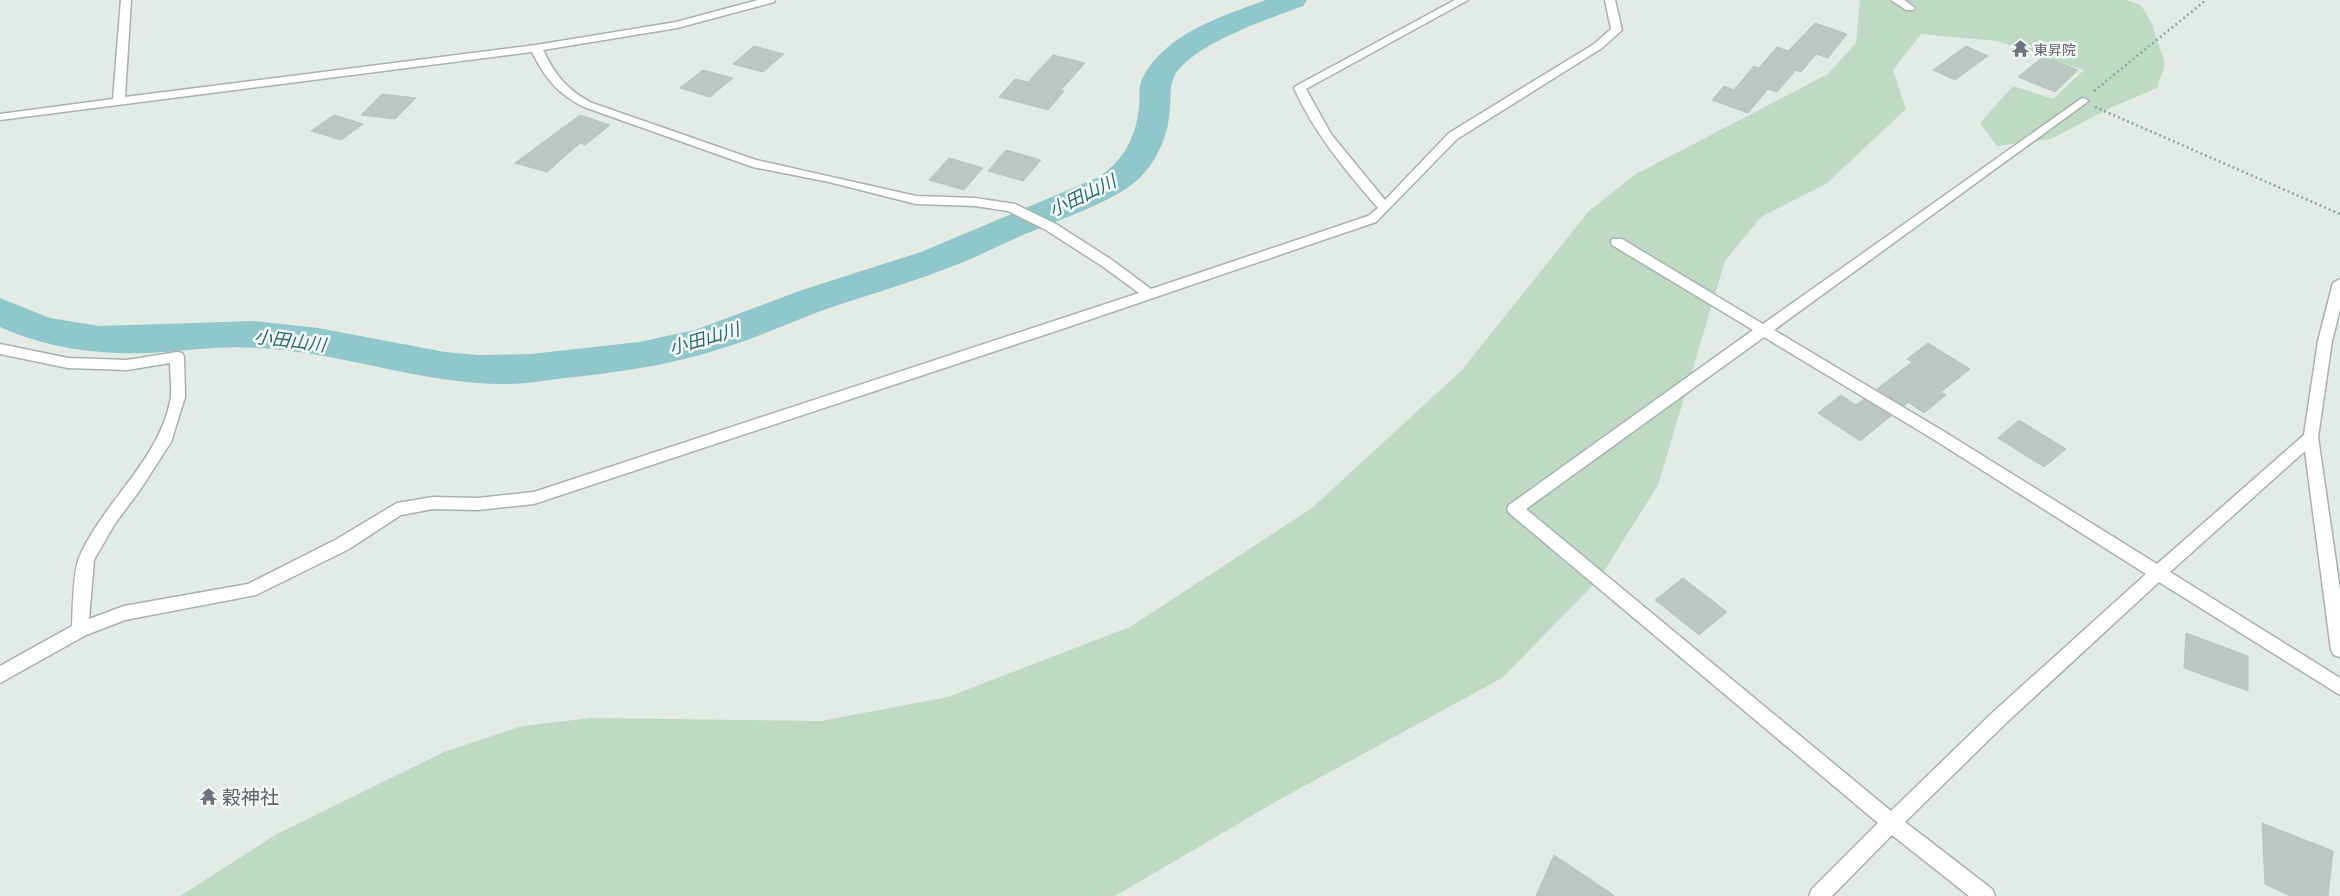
<svg xmlns="http://www.w3.org/2000/svg" width="2340" height="896" font-family="'Exo 2','Noto Sans JP',sans-serif">
<rect width="100%" height="100%" fill="#e3ebe6"/>
<path fill="#bedac3" d="M1860 0H2127L2141 5 2152 24 2165 64 2157 88 2110 108 2051 139 1997 146 1980 123 2013 86 2053 99 2084 70 1997 41 1921 34 1893 70 1906 109 1826 184 1761 217 1725 261 1658 485 1599 579 1502 678 1284 797 1115 896H180L277 834 444 752 522 726 591 718 821 721 948 697 1130 627 1312 508 1462 370 1589 211 1636 174 1828 74 1856 43Z"/>
<g fill="none" stroke-linecap="round" stroke-linejoin="round">
<path fill="#90c7ca" fill-rule="evenodd" d="M1266 0H1307L1303 6C1268 19 1198 42 1176 73 1169 84 1171 96 1170 108 1168 142 1151 175 1121 192 1092 209 1059 220 1028 233 1001 244 976 258 948 268 912 282 875 293 838 305 799 318 762 336 723 348 671 365 620 372 566 378 547 380 528 384 508 384 423 385 342 352 258 348 221 345 185 351 149 353 98 355 47 348 0 327V298L50 318 99 326 254 321 318 328 445 352 478 355 531 354 639 342 695 330 802 290 921 252 1099 177C1124 160 1136 137 1139 107 1140 97 1138 86 1143 77 1166 33 1223 16 1266 0Z"/>
</g>
<g fill="#bbc8c2" stroke="#b6c4bd">
<path d="M1815 23 1847 34 1828 58 1816 54 1801 72 1796 70 1777 92 1768 89 1748 113 1712 100 1724 86 1734 90 1754 66 1759 68 1777 47 1788 51Z"/>
<path d="M754 46 784 54 763 72 733 64Z"/>
<path d="M1966 46 1988 56 1955 80 1933 70Z"/>
<path d="M1053 55 1085 63 1061 90 1064 91 1048 110 999 97 1015 79 1028 82Z"/>
<path d="M2044 56 2078 70 2055 92 2018 77Z"/>
<path d="M703 70 733 78 710 97 680 88Z"/>
<path d="M382 94 416 98 395 119 361 115Z"/>
<path d="M334 115 363 124 341 140 311 131Z"/>
<path d="M580 115 610 125 585 145 580 143 547 172 515 163Z"/>
<path d="M1006 150 1041 160 1023 181 988 171Z"/>
<path d="M949 158 983 168 964 190 929 180Z"/>
<path d="M1928 343 1970 369 1941 392 1946 395 1924 413 1908 402 1904 406 1877 389 1912 362 1907 359Z"/>
<path d="M1841 395 1856 405 1864 399 1891 416 1860 441 1818 413Z"/>
<path d="M2019 420 2066 449 2044 467 1998 438Z"/>
<path d="M1683 578 1727 612 1699 635 1655 600Z"/>
<path d="M2186 633 2248 656V691L2184 668Z"/>
<path d="M2262 823 2333 851 2328 896H2290L2265 884Z"/>
<path d="M1554 855 1615 896H1536Z"/>
</g>
<g fill="none" stroke-linecap="round" stroke-linejoin="round">
<defs>
<g id="minor">
<path d="M121 0H131L125 97 536 45 676 22 758 0H775L774 2 677 28 543 50C555 75 567 90 592 103L756 160 916 196 975 198 1015 204 1056 224 1112 260 1151 289 1368 216 1378 208C1346 171 1314 133 1294 88L1296 86 1455 0H1468L1306 89 1331 134 1385 200 1449 133 1594 44 1611 29 1605 0H1615L1622 30 1602 48 1457 139 1376 222 1065 328 534 504 478 510 433 509 401 515 349 549 256 595 125 620 86 635 0 683V666L72 626C73 609 73 572 79 558 103 501 160 461 171 397 172 387 170 374 170 363L127 370 68 368 0 354V344L68 358 127 360 177 352 182 353 184 357 185 397 171 442 140 490 114 525 94 560 89 619 124 606 248 584 337 539 397 503 433 497 478 498 534 492 1139 293 1102 266 1046 230 1008 211 975 206 916 204 829 182 753 167 584 107C558 94 545 78 532 52L0 120V114L113 99Z"/>
<path d="M1891 0H1904L1915 8 1914 10H1906Z"/>
<path d="M2082 98 2086 99 2088 101 2086 103 1774 330 1943 431 2157 564 2304 435 2318 341 2333 283 2340 279V309L2332 341 2318 437 2340 590V657L2334 655 2331 650 2305 451 2170 572 2340 678V695L2159 582 2005 724 1905 822 1992 889 1995 896H1969L1892 835 1832 896H1809L1812 889 1878 823 1509 513 1507 509 1509 505 1753 330 1612 245 1611 242 1612 239H1622L1763 324ZM1764 337 1933 439 2146 574 1992 713 1891 811 1526 509Z"/>
</g>
</defs>
<use href="#minor" stroke="#a6b2ac" stroke-width="3"/>
<g stroke="#86ab9c" stroke-width="2.5" stroke-dasharray="2 3" stroke-linecap="butt">
<path d="M2094 91 2206 0"/>
<path d="M2095 107 2340 214"/>
</g>
<use href="#minor" fill="#fff" fill-rule="evenodd"/>
</g>
<defs>
<symbol id="temple-bare" viewBox="-9 -9 18 18"><path d="M0-6L5-2H3V0L6.5 2.5H4V6H1.5V3h-3V6H-4V2.5H-6.5L-3 0V-2H-5Z" fill="#6b7280" stroke="#f3f8f5" stroke-width="2.5" paint-order="stroke"/></symbol>
</defs>
<g fill-rule="evenodd">
<use href="#temple-bare" x="2008" y="36" width="25" height="25"/>
<use href="#temple-bare" x="196" y="784" width="25" height="25"/>
</g>
<g text-anchor="middle" dominant-baseline="central" stroke-width="5" stroke-linejoin="round" paint-order="stroke">
<g font-size="14" fill="#5b616d" stroke="#f3f8f5" text-anchor="start">
<text x="2034" y="49">東昇院</text>
</g>
<g font-size="18" font-style="italic" fill="#256b70" stroke="#f3f8f5">
<text transform="translate(1082 195) rotate(-26)">小田山川</text>
<text transform="translate(704 338) rotate(-16)">小田山川</text>
<text transform="translate(290 340) rotate(7)">小田山川</text>
</g>
<g font-size="19" fill="#5b616d" stroke="#f3f8f5" text-anchor="start">
<text x="222" y="796">穀神社</text>
</g>
</g>
</svg>
